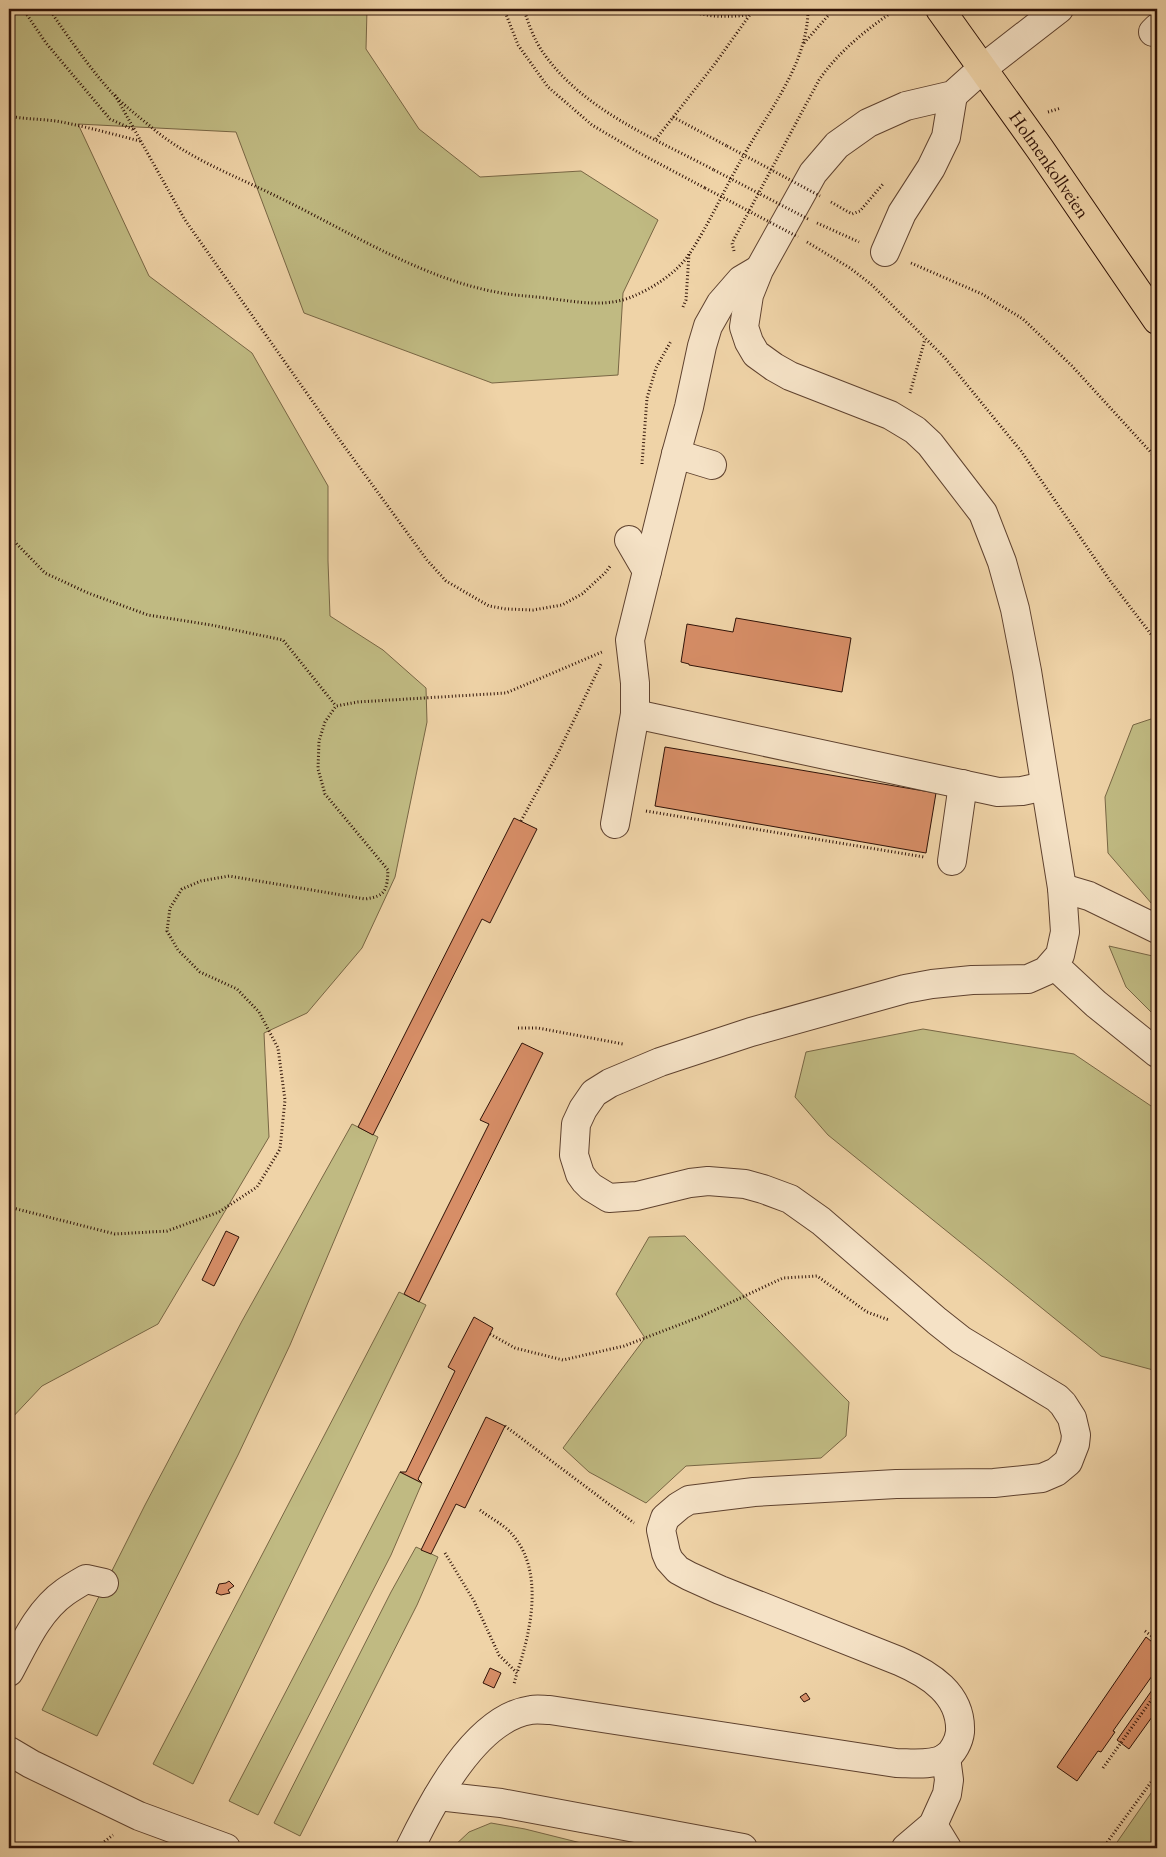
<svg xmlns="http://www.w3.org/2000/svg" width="1166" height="1857" font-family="'EB Garamond',serif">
<rect width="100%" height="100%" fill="#efd3a7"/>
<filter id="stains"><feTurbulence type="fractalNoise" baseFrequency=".004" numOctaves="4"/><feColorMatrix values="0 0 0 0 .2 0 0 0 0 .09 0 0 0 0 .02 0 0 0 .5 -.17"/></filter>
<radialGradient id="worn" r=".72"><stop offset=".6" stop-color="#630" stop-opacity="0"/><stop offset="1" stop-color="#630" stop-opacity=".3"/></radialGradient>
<g fill="#c0ba82" stroke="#786644">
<path d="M9 9H367L366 49 419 129 480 177 581 171 658 220 623 293 618 375 492 383 304 313 236 132 78 124 149 276 252 353 328 486V561L330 616 383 650 426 688 427 722 395 877 362 948 307 1013 264 1033 269 1137 158 1324 42 1386 9 1421Z"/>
<path d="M1157 717V907L1152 904 1108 853 1105 797 1133 725Z"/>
<path d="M1109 946 1157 957V1018L1126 987Z"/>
<path d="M923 1029 1074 1054 1157 1110V1371L1101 1356 828 1135 795 1097 806 1052Z"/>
<path d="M352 1124 378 1137 290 1345 238 1455 97 1736 42 1710 145 1505 242 1321Z"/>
<path d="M685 1236 849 1402 846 1436 821 1458 686 1466 646 1503 589 1472 563 1448 645 1338 616 1294 649 1237Z"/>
<path d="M399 1292 426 1305 193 1784 153 1764Z"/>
<path d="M400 1472 422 1483 391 1555 258 1815 229 1801Z"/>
<path d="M416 1547 438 1557 417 1605 300 1836 274 1823 391 1592Z"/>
<path d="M1157 1784V1848H1113L1156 1786Z"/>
<path d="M491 1823 525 1829 601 1848H452L469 1832Z"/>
</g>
<g fill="#d78e67" stroke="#2f1207">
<path d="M736 618 851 638 842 692 689 665V664L681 662 687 624 733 632Z"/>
<path d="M665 747 936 793 926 853 655 806Z"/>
<path d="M514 818 537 829 490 923 482 919 373 1135 358 1127Z"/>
<path d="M522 1043 543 1053 419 1302 404 1294 489 1124 480 1120Z"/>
<path d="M226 1231 239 1237 214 1286 202 1280Z"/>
<path d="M474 1317 493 1328 418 1479 422 1483 400 1472H406L455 1371 448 1367Z"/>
<path d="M486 1417 505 1426 465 1508 456 1504 431 1554 421 1550Z"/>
<path d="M229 1581 234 1586 228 1590 230 1593 221 1595 216 1593 219 1584 226 1583Z"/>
<path d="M1146 1637 1157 1646V1669L1113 1731 1115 1732 1101 1752 1098 1751 1077 1781 1057 1767Z"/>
<path d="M490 1668 501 1673 494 1688 483 1683Z"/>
<path d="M1157 1683V1710L1129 1749 1117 1740Z"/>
<path d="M806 1693 810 1699 804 1702 800 1697Z"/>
</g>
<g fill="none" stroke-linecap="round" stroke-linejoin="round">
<defs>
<g id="minor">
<path d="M1153 32 1157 28"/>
<path d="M885 252 902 213 931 168 946 137 953 95"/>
<path d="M676 454 712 465"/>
<path d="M629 540 647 571"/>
<path d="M635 714 998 792 1022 791 1045 786"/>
<path d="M615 824 635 714V683L630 640 676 454 689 407 702 346 708 326 721 303 741 280 758 270"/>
<path d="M952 861 963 784"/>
<path d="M1062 888 1089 896 1157 929"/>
<path d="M1053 964 1096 1004 1157 1053"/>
<path d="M9 1672C24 1644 38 1611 65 1592 72 1587 79 1583 86 1579L104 1583"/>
<path d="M9 1751 31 1764 139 1816 226 1848"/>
<path d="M438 1796 501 1803 743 1848"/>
<path d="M933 1825 947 1848"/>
<path d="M410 1848C432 1803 475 1718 531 1710 537 1709 544 1710 550 1710L896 1763C911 1763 932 1766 945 1758 953 1753 959 1741 960 1732 962 1694 929 1674 899 1661L720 1590 689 1576 678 1570 669 1560 666 1553 661 1530 665 1518 679 1506 689 1500 754 1492 896 1484 994 1483 1042 1478 1056 1472 1068 1462 1075 1444 1076 1435 1072 1418 1063 1404 1057 1398 961 1340 937 1321 821 1221 790 1199 763 1189 745 1184 708 1181 690 1183 637 1196 609 1198 591 1187 585 1181 580 1174 574 1155 576 1124 583 1109 594 1093 610 1083 660 1062 751 1032 905 989 932 984 972 980 1028 979 1046 971 1060 955 1065 932 1062 888 1027 671 1015 609 1002 562 983 513 930 444 915 430 890 415 790 376 774 367 756 354 749 342 744 327 749 295 759 270 813 173 837 145 868 123 906 106 953 95 983 68 1059 9"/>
<path d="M906 1848 933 1825 947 1794 949 1780 946 1757"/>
</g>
<g id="major">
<path id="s1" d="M940 9 1040 149 1157 320"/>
</g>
</defs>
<use href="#minor" stroke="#5f422f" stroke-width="30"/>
<use href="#major" stroke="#2f1207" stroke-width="30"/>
<g stroke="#2f1207" stroke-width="3" stroke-dasharray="1 2.5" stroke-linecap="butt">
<path d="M23 9 46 43 110 119 134 130"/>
<path d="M49 9C69 38 90 69 114 95 127 108 143 120 157 132 194 161 238 177 280 198 348 231 421 278 496 292 515 296 534 296 553 299 579 302 603 307 629 298 652 289 677 273 690 253 709 224 723 192 740 162 766 114 808 65 808 9"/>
<path d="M504 9 518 45 548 87 592 125 641 154 705 188"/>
<path d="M524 9C528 23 534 39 542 51 582 110 654 138 714 170"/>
<path d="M687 9C705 18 729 17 749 15"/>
<path d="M804 43 834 9"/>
<path d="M115 95 185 220 339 439 427 560 446 581 489 606 506 609 533 610 562 605 582 594 605 573 611 565"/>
<path d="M1048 112 1061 108"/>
<path d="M9 116C24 119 40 119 56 121 84 126 112 134 140 141"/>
<path d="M673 117 727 146"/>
<path d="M656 139 714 65 754 9"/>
<path d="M831 202 852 214 860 211 883 184"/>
<path d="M817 223 859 242"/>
<path d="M807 242 850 268 872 285 945 358 1021 451 1111 582 1157 642"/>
<path d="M734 251 732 243 819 80C838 52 869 27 897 9"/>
<path d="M911 263 982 294 1023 319 1072 366 1157 459"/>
<path d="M683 307 686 300 689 254"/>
<path d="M910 393 925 339"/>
<path d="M642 464 647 398 656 368 671 341"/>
<path d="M9 536 45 573 88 593 148 615 211 625 283 640 336 706"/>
<path d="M646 811 924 857"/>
<path d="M521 821 558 753 602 662"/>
<path d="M518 1028H538L623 1044"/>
<path d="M9 1207 115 1234 167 1231 219 1212 257 1187 280 1149 285 1100 278 1048 259 1012 237 989 200 972 178 950 167 931 170 908 182 889 201 881 229 876 365 899C386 896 387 890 388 870L325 794 318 769 319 741 325 722 336 706 358 702 506 693 602 652"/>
<path d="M490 1334 515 1348 563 1360 624 1346 702 1316 783 1278 817 1276 867 1312 889 1320"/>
<path d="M505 1426 634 1523"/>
<path d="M480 1510C490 1518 503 1524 511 1533 545 1570 531 1631 517 1673"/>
<path d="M445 1553 474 1601 499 1655 517 1673 514 1684"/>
<path d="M1145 1631 1157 1640"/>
<path d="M1103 1768 1157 1692"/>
<path d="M96 1848 113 1835"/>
<path d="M1103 1848 1157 1774"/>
</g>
<use href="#minor" stroke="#f5e2c6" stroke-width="28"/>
<use href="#major" stroke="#efd3a7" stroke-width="28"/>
<g stroke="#2f1207" stroke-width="3" stroke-dasharray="1 2.5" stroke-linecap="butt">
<path d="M727 146 820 196"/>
<path d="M714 170 808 219"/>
<path d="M705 188 798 237"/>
</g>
</g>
<g text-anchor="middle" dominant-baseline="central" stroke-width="4" stroke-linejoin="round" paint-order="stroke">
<g font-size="19" fill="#2f1207" stroke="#f5e2c6">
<text stroke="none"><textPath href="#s1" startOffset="190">Holmenkollveien</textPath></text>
</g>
</g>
<rect width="1166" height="1857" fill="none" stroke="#efd3a7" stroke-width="30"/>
<rect x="10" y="10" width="1146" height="1837" fill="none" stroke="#2f1207" stroke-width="2.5"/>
<rect x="15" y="15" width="1136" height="1827" fill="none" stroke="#2f1207"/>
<rect width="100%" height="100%" filter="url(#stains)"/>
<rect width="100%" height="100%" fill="url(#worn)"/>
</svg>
